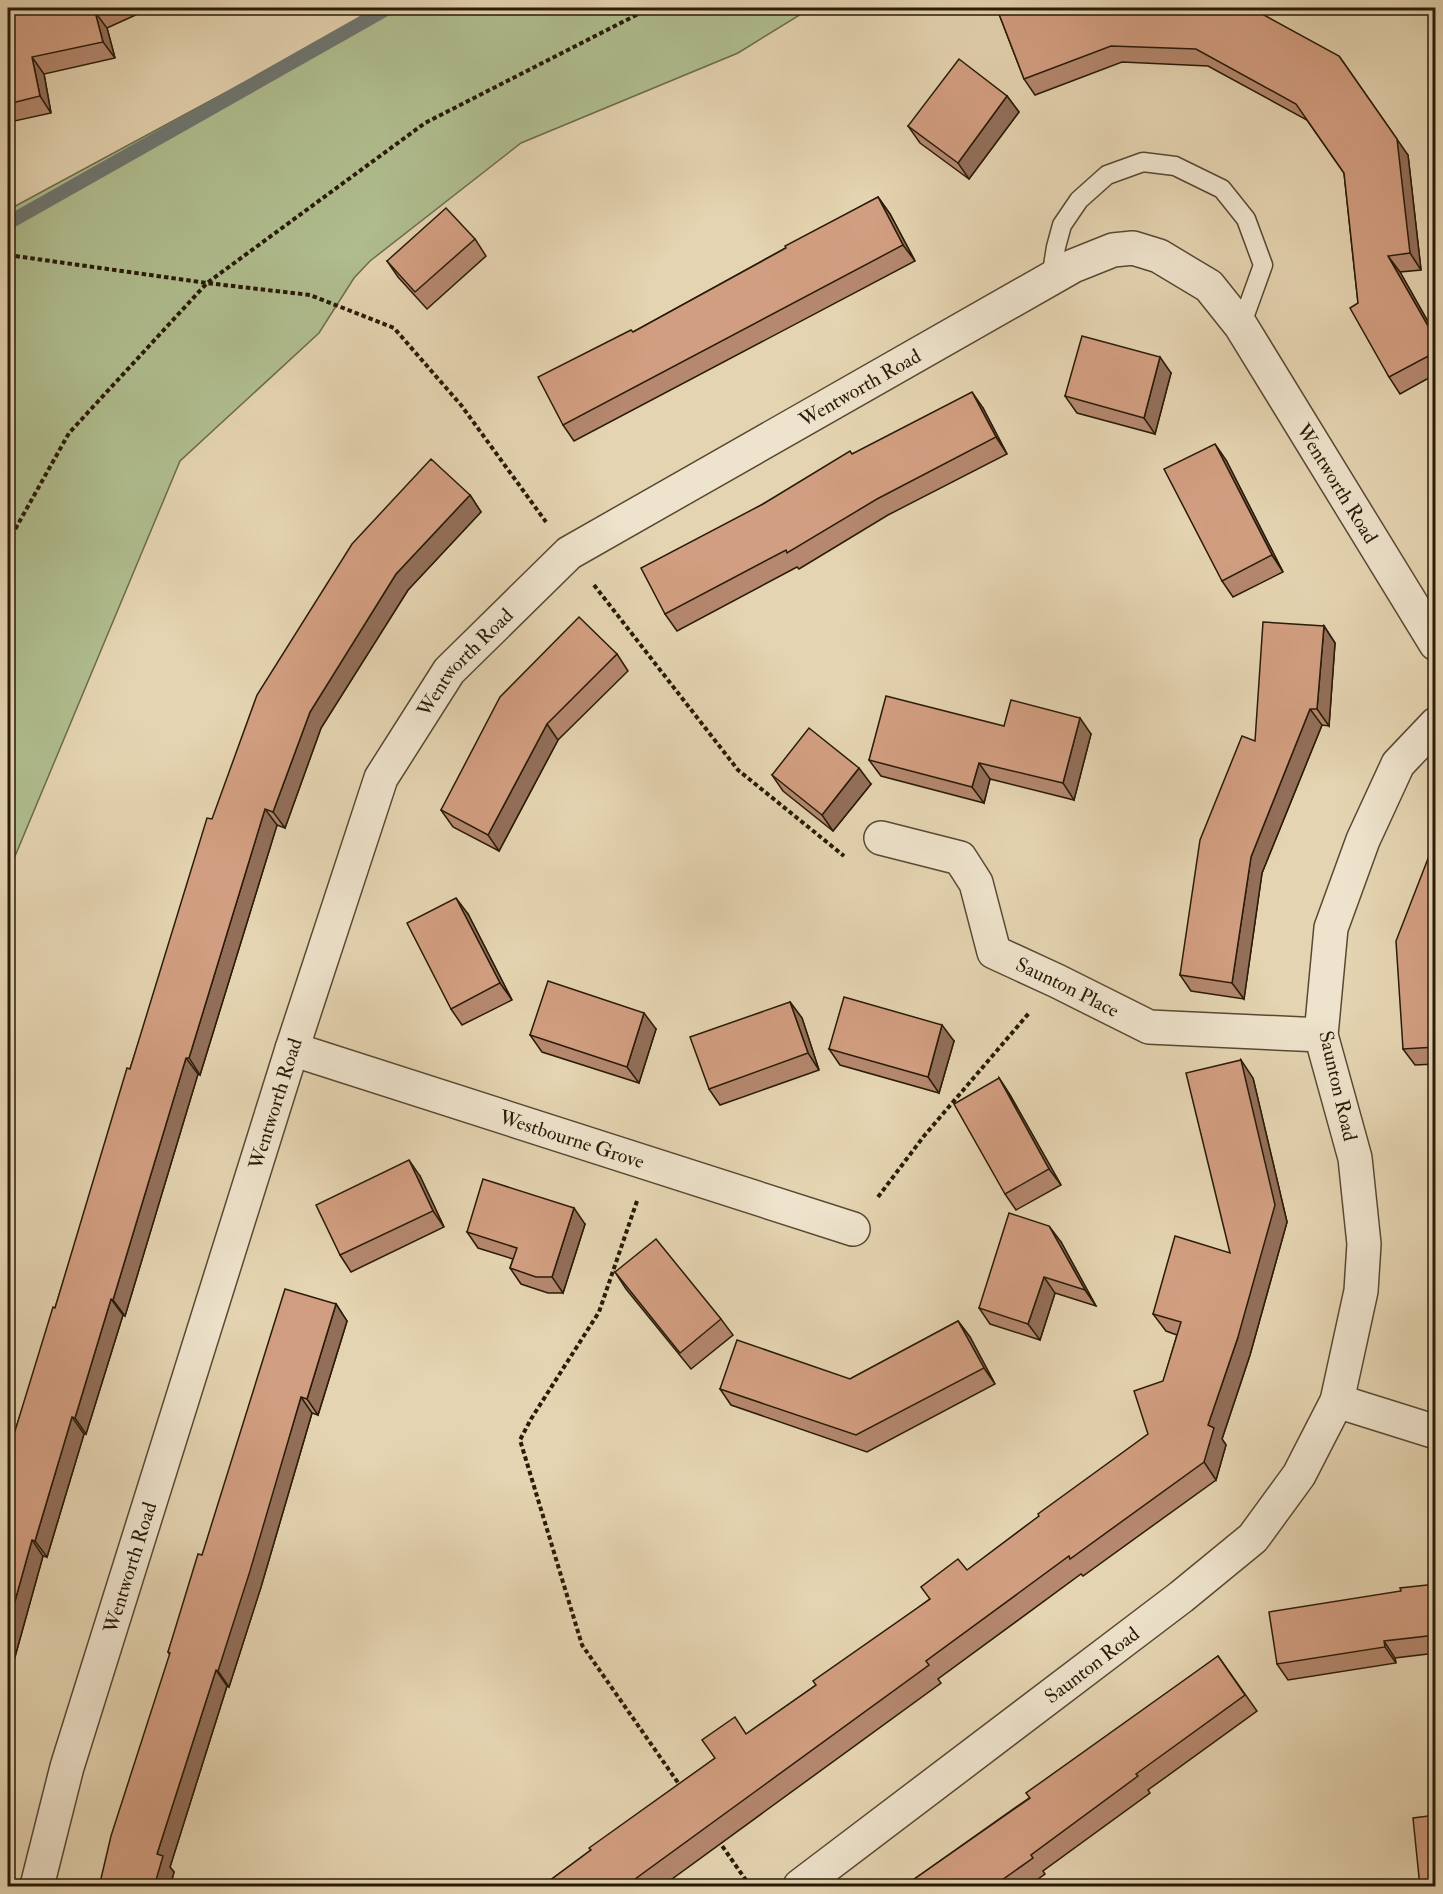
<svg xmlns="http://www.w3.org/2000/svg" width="1443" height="1894" font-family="'IM FELL Double Pica',serif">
<rect width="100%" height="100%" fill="#e5d4b1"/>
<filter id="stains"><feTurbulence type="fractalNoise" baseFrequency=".00333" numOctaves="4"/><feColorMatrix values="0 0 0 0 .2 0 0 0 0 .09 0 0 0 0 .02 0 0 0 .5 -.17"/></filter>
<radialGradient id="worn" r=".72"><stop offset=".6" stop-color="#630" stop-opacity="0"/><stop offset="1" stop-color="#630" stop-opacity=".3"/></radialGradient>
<path fill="#b0be8f" stroke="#6c6c4c" stroke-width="1.5" d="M382 8H811L738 53 521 143 370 261 354 278 319 333 180 461 8 873V210Z"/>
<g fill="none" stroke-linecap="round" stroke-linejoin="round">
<path stroke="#6e7772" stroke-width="14" d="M8 223 388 8"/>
<defs>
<path id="lane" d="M1051 278 1056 247 1062 225 1079 200 1107 175 1143 162 1175 166 1222 189 1246 219 1263 265 1241 326"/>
<g id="street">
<path id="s1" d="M881 838 960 858 976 883 994 952 1057 981 1149 1027 1321 1035"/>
<path id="s2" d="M292 1049 853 1229"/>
<path d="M1337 1401 1436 1432"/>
<path id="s3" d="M37 1886 67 1767 292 1049 381 778 449 671 569 553 1073 266 1113 250 1133 248 1159 256 1209 286 1241 326 1436 644"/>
<path id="s4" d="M800 1886 1181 1597 1253 1538 1299 1475 1337 1401 1361 1291 1364 1244 1355 1158 1321 1035 1331 928 1363 840 1398 764 1436 724"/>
</g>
</defs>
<use href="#lane" stroke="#584932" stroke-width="21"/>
<use href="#street" stroke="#584932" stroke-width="36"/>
<g stroke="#291b08" stroke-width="4" stroke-dasharray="4.5 3" stroke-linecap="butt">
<path d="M8 255 207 283 310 295 394 328 461 405 546 522"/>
<path d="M8 542 69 433 207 283 425 123 650 8"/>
<path d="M594 585 738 770 844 856"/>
<path d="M878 1197 924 1136 1029 1013"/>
<path d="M637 1201 599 1312 531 1419 520 1440 582 1645 681 1787"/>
<path d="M718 1840 750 1886"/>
</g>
<use href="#lane" stroke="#eee3cc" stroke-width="18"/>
<use href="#street" stroke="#eee3cc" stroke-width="33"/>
</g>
<g fill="#b5886f" stroke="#291b08" stroke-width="1.5">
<path d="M8 8H151L107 28 115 58 44 74 51 113 10 122 8 119Z"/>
<path d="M1251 8 1408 155 1421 270 1400 272 1436 336V374L1400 394 1389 377 1358 303 1344 173 1307 120 1208 66 1122 62 1035 95 1024 79 999 14Z"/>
<path d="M1007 96 1019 112 969 179 920 143 908 126Z"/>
<path d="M878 197 890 214 915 261 574 441 563 425 633 332Z"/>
<path d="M475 239 486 256 427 309 398 277 387 261Z"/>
<path d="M1171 373 1155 434 1077 413 1065 396Z"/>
<path d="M983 408 1007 454 888 515 799 569 797 567 677 631 665 614 763 504 852 454Z"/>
<path d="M1226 460 1283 572 1233 597 1222 581Z"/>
<path d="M470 495 481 512 408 590 321 728 285 828 277 825 200 1075 198 1074 125 1316 123 1315 86 1434H84L47 1557 43 1556 8 1682V1449L15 1431 55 1308 130 1069 212 819Z"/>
<path d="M1324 626 1335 643 1329 726 1322 725 1262 873 1244 999 1191 991 1180 975 1255 741Z"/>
<path d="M617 654 628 671 558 740 499 851 453 827 441 810Z"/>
<path d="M1004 726 1091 734 1074 800 990 779 984 803 881 776 869 760Z"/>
<path d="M772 775 871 784 833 831 783 791Z"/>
<path d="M1436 838V1064L1415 1065 1403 1049Z"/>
<path d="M468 914 512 1000 462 1025 451 1009Z"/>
<path d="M790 1002 802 1018 819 1070 720 1105 709 1089Z"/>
<path d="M656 1029 639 1083 542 1052 530 1035Z"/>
<path d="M954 1041 939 1093 840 1065 829 1049Z"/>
<path d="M999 1078 1010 1095 1061 1185 1016 1210 1005 1194Z"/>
<path d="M1253 1078 1287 1222 1250 1355 1222 1439 1226 1445 1216 1480 1083 1576 1081 1574 938 1679 941 1683 661 1887H541L715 1758 746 1734 816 1685 1148 1434 1177 1335 1166 1331 1153 1314 1230 1253Z"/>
<path d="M420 1176 444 1227 351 1272 340 1255Z"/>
<path d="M585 1224 563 1293H548L521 1284 510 1268 513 1259 478 1248 467 1232Z"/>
<path d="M1061 1242 1096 1306 1055 1293 1040 1340 990 1324 979 1308Z"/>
<path d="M615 1272 721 1319 733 1335 691 1369 626 1289Z"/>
<path d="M336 1304 347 1321 318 1415 312 1413 261 1587 229 1687 227 1686 170 1867 174 1872 170 1887H99L170 1655 168 1652 202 1555Z"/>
<path d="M958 1321 970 1337 995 1384 867 1452 731 1405 720 1389 850 1379Z"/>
<path d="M1436 1584V1653L1395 1658 1396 1663 1288 1680 1277 1664 1401 1591Z"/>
<path d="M1218 1656 1257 1711 1148 1790 1150 1793 1043 1871 1045 1874 1027 1887H903L1029 1798Z"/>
</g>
<g fill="#936f5a" stroke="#291b08" stroke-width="1.5">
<path d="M95 12 107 28 115 58 103 42Z"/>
<path d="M1339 56 1408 155 1421 270 1410 253Z"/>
<path d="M32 57 44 74 51 113 40 96Z"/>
<path d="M1007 96 1019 112 969 179 958 163Z"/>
<path d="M878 197 890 214 915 261 903 245Z"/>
<path d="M1388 256 1400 272 1436 336V340Z"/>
<path d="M1160 357 1171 373 1155 434 1144 418Z"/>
<path d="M972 392 983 408 1007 454 996 437Z"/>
<path d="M1215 444 1226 460 1283 572 1272 555Z"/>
<path d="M470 495 481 512 408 590 321 728 285 828 273 812 310 712 396 574Z"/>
<path d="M1324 626 1335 643 1329 726 1317 709Z"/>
<path d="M1310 709 1322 725 1262 873 1244 999 1232 983 1251 857Z"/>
<path d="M1080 718 1091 734 1074 800 1063 783Z"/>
<path d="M547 724 558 740 499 851 488 835Z"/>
<path d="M979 763 990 779 984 803 972 787Z"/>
<path d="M859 768 871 784 833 831 822 815Z"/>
<path d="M265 809 277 825 200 1075 189 1058Z"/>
<path d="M456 898 468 914 512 1000 500 983Z"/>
<path d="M790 1002 802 1018 819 1070 808 1053Z"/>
<path d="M644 1013 656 1029 639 1083 627 1067Z"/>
<path d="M942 1025 954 1041 939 1093 928 1077Z"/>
<path d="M186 1058 198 1074 125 1316 113 1300Z"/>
<path d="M1241 1060 1253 1078 1287 1222 1250 1355 1222 1439 1226 1445 1216 1480 1204 1462 1208 1425 1238 1337Z"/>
<path d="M999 1078 1010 1095 1061 1185 1049 1169Z"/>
<path d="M409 1160 420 1176 444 1227 433 1211Z"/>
<path d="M574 1208 585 1224 563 1293 552 1277Z"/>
<path d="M1049 1226 1061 1242 1096 1306 1085 1290Z"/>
<path d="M1044 1277 1055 1293 1040 1340 1028 1324Z"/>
<path d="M111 1299 123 1315 86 1434 75 1418Z"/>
<path d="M336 1304 347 1321 318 1415 307 1399Z"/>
<path d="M958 1321 970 1337 995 1384 984 1368Z"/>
<path d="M301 1397 312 1413 261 1587 229 1687 218 1671Z"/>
<path d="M72 1417 84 1434 47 1557 35 1541Z"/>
<path d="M32 1540 43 1556 8 1682V1626Z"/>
<path d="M1384 1641 1395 1658 1396 1663 1385 1647Z"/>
<path d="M216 1670 227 1686 170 1867 174 1872 170 1887H154L157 1854Z"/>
</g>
<g fill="#d29e81" stroke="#291b08" stroke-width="1.5">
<path d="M8 8H104L95 12 103 42 32 57 40 96 8 104Z"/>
<path d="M1016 8H1251L1339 56 1397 139 1410 253 1388 256 1436 340V352L1389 377 1350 308 1358 303 1344 173 1296 104 1196 49 1111 46 1024 79 999 14Z"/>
<path d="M959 59 1007 96 958 163 908 126Z"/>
<path d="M878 197 903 245 563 425 538 377 631 330 633 332 786 248 785 246Z"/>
<path d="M446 208 475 239 415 292 387 261Z"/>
<path d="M1082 336 1160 357 1144 418 1065 396Z"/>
<path d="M972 392 996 437 877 499 787 553 786 550 665 614 641 568 763 504 850 451 852 454Z"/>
<path d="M1215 444 1272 555 1222 581 1164 469Z"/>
<path d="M431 459 470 495 396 574 310 712 273 812 265 809 189 1058H186L113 1300 111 1299 75 1418 72 1417 35 1541 32 1540 8 1626V1449L13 1430 15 1431 53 1307 55 1308 127 1068 130 1069 207 818 212 819 257 695 352 544Z"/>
<path d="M579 617 617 654 547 724 488 835 441 810 500 697Z"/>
<path d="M1263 622 1324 626 1317 709H1310L1251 857 1232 983 1180 975 1200 840 1242 736 1255 741Z"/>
<path d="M886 696 1004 726 1011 700 1080 718 1063 783 979 763 972 787 869 760Z"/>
<path d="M809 728 859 768 822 815 772 775Z"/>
<path d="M1436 838V1047L1403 1049 1396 941Z"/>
<path d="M456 898 500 983 451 1009 407 923Z"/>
<path d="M548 981 644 1013 627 1067 530 1035Z"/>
<path d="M844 997 942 1025 928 1077 829 1049Z"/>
<path d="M790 1002 808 1053 709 1089 690 1037Z"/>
<path d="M1241 1060 1275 1205 1238 1337 1208 1425 1214 1428 1204 1462 1070 1559 1069 1556 926 1661 929 1665 624 1887H541L591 1850 589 1848 715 1758 702 1740 735 1717 746 1734 816 1685 813 1681 930 1599 921 1587 958 1559 967 1570 1039 1516 1038 1514 1148 1434 1134 1391 1163 1381 1181 1322 1153 1314 1175 1236 1230 1253 1186 1073Z"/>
<path d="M999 1078 1049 1169 1005 1194 954 1104Z"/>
<path d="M409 1160 433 1211 340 1255 316 1205Z"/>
<path d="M483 1179 574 1208 552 1277H536L510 1268 517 1248 467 1232Z"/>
<path d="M1009 1213 1049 1226 1085 1290 1044 1277 1028 1324 979 1308Z"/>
<path d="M656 1239 721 1319 680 1353 615 1272Z"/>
<path d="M285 1289 336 1304 307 1399 301 1397 250 1571 218 1671 216 1670 157 1854 163 1856 154 1887H99L111 1836 170 1653 168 1652 198 1554 202 1555Z"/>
<path d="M958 1321 984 1368 856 1435 720 1389 737 1340 850 1379Z"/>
<path d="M1436 1584V1635L1384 1641 1385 1647 1277 1664 1269 1612 1401 1591 1400 1588Z"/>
<path d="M1218 1656 1245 1695 1136 1774 1138 1776 1031 1855 1033 1858 992 1887H903L1030 1798 1026 1793Z"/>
<path d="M1436 1815V1887H1420L1413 1818Z"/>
</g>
<g text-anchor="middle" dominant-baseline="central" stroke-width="4.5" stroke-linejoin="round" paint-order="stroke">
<g font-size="20" fill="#291b08" stroke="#eee3cc">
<text stroke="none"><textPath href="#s3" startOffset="1790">Wentworth Road</textPath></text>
<text stroke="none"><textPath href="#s3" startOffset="2420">Wentworth Road</textPath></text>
<text stroke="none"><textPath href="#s3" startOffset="1304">Wentworth Road</textPath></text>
<text stroke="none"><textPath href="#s1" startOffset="264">Saunton Place</textPath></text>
<text transform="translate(1338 1086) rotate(77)">Saunton Road</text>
<text stroke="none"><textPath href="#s3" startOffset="818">Wentworth Road</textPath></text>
<text stroke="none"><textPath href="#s2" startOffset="294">Westbourne Grove</textPath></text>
<text stroke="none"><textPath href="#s3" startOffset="332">Wentworth Road</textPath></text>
<text stroke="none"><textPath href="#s4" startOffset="366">Saunton Road</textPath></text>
</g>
</g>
<rect width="1443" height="1894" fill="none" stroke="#e5d4b1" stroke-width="30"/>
<rect x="9" y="9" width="1425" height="1876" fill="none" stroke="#291b08" stroke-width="3"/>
<rect x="15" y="15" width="1413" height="1864" fill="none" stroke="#291b08" stroke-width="1.5"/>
<rect width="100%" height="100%" filter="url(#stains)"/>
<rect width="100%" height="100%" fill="url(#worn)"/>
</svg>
